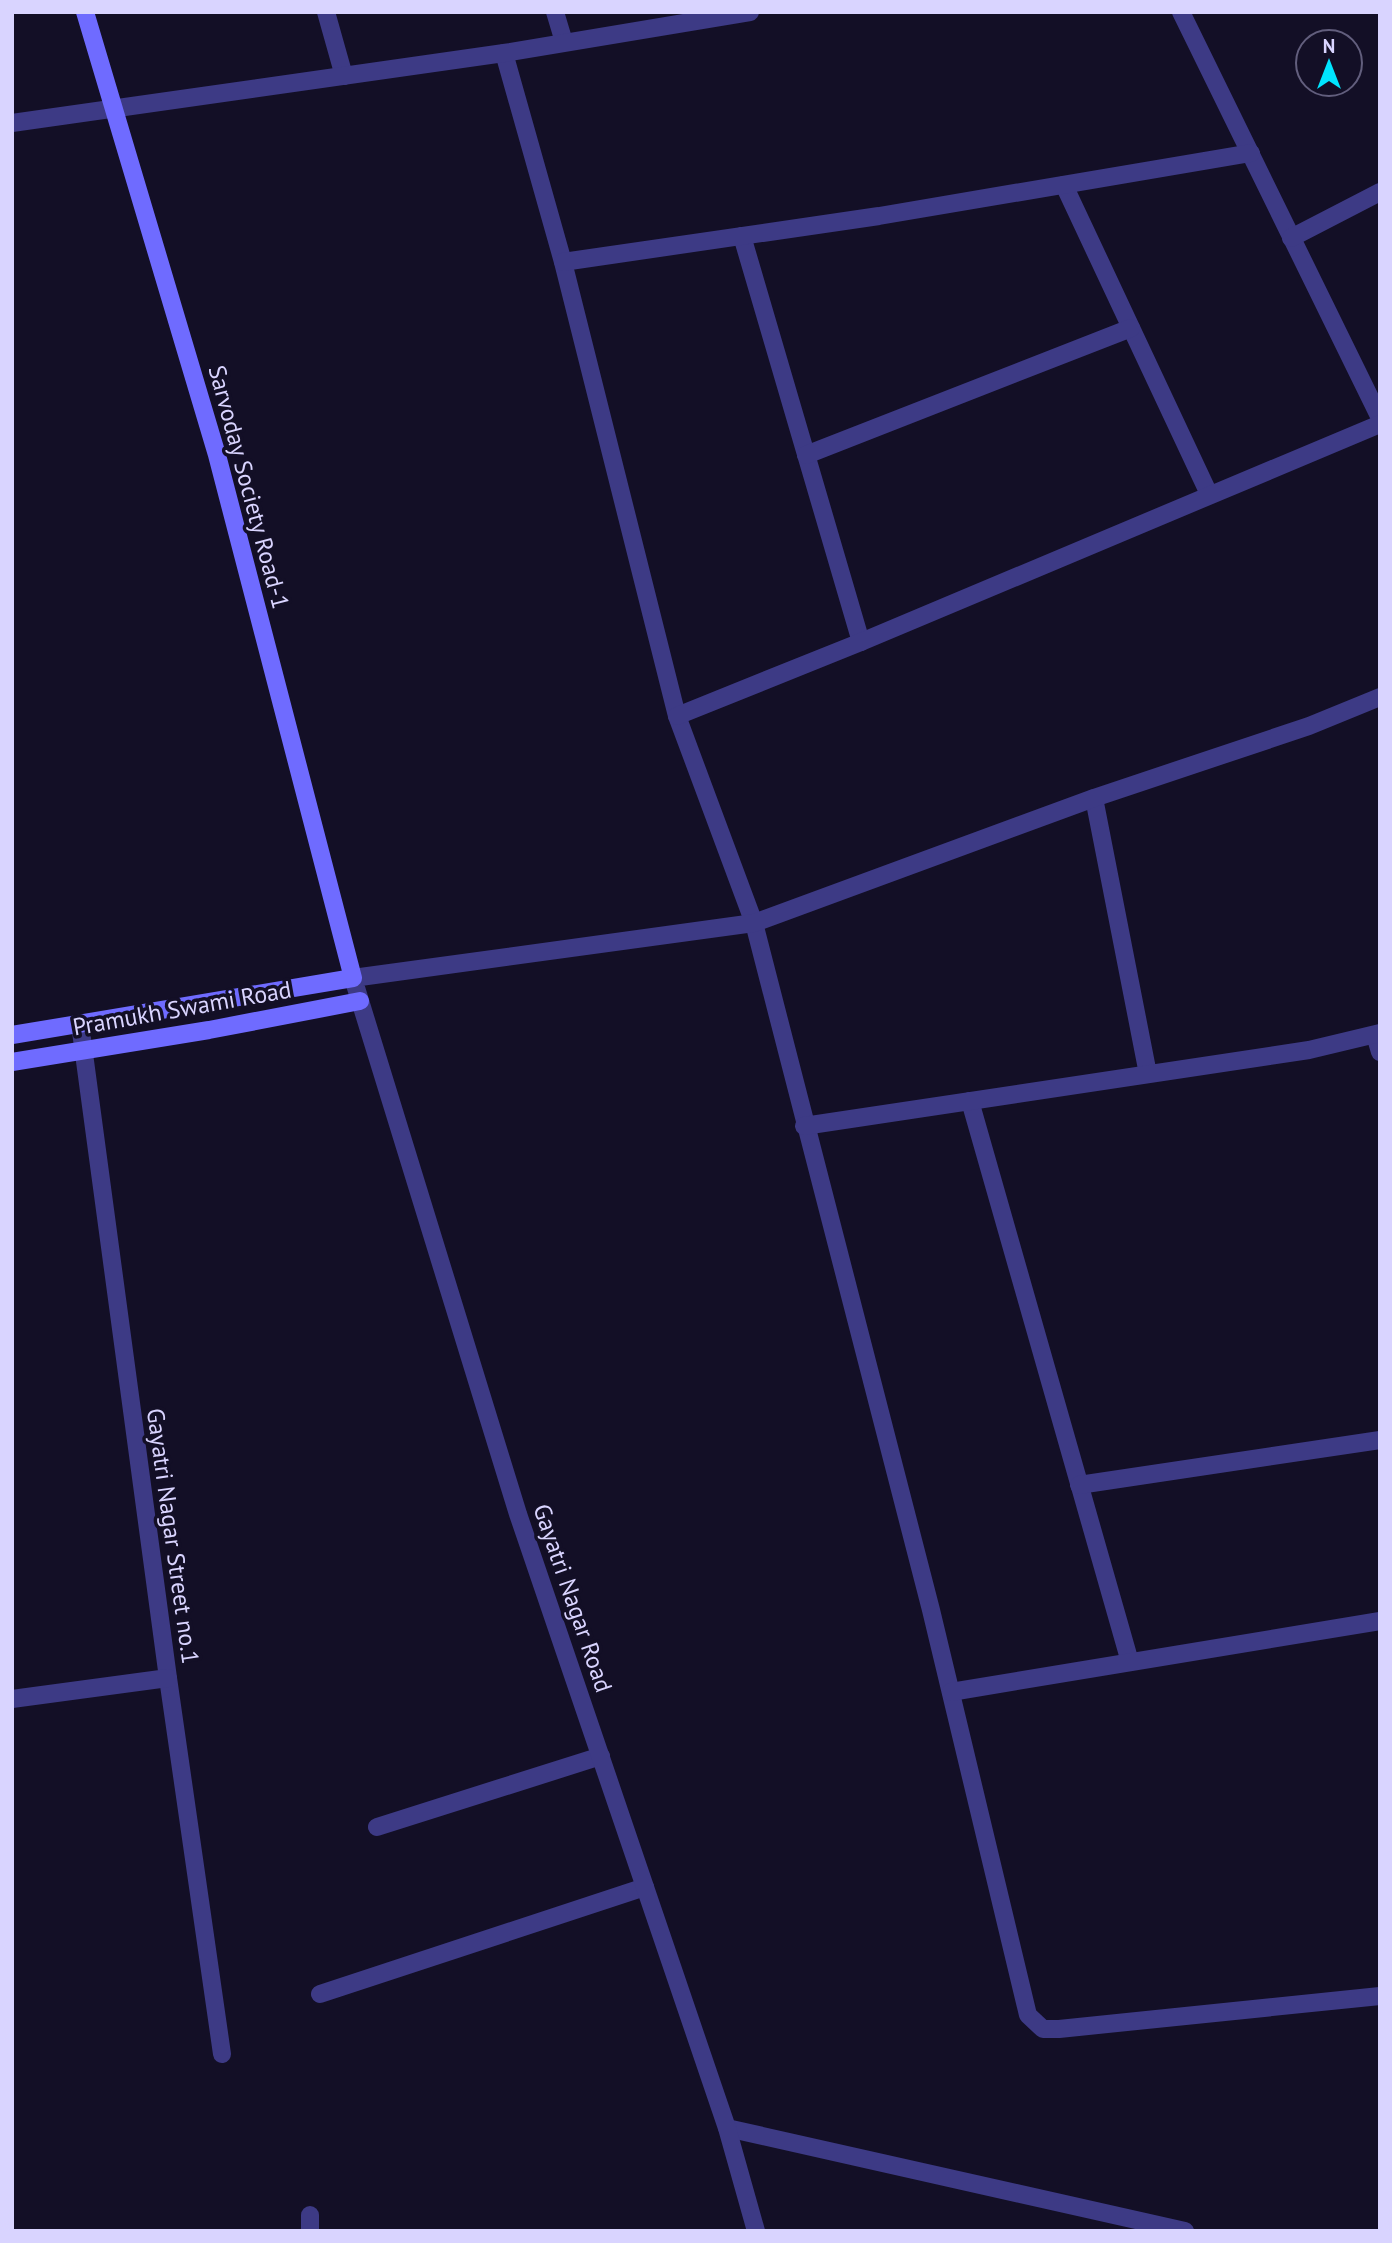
<svg xmlns="http://www.w3.org/2000/svg" width="1392" height="2243" font-family="'PT Sans',sans-serif">
<rect width="100%" height="100%" fill="#130f26"/>
<g fill="none" stroke-linecap="round" stroke-linejoin="round">
<g stroke="#3d3a85" stroke-width="18">
<path d="M326 12 344 76"/>
<path d="M555 12 564 42"/>
<path d="M1181 12 1380 418"/>
<path d="M504 53 563 262 677 716 754 923 931 1610 1028 2015 1043 2029H1059L1380 1996"/>
<path d="M12 123 504 53 750 12"/>
<path d="M1064 185 1209 494"/>
<path d="M742 236 861 642"/>
<path d="M1291 238 1380 192"/>
<path d="M563 262 879 216 1251 153"/>
<path d="M806 455 1131 328"/>
<path d="M677 716 861 642 1380 424"/>
<path d="M1094 798 1148 1074"/>
<path d="M80 1024 168 1678 222 2054"/>
<path d="M1375 1035 1380 1052"/>
<path d="M970 1101 1130 1662"/>
<path d="M804 1126 1309 1050 1380 1033"/>
<path d="M1079 1485 1380 1440"/>
<path d="M951 1692 1380 1621"/>
<path d="M12 1699 168 1678"/>
<path d="M377 1827 601 1756"/>
<path d="M320 1994 645 1887"/>
<path d="M727 2128 1185 2231"/>
<path d="M310 2231V2215"/>
</g>
<path stroke="#3d3a85" stroke-width="18" d="M756 2231 727 2128 518 1514 353 978 754 923 1094 798 1309 726 1380 697"/>
<g stroke="#6f6bff" stroke-width="18">
<path d="M12 1035 353 978 217 455 85 12"/>
<path d="M12 1062 209 1030 360 1001"/>
</g>
</g>
<g text-anchor="middle" dominant-baseline="central" stroke-width="7" stroke-linejoin="round" paint-order="stroke">
<g font-size="24" fill="#d9d4ff" stroke="#130f26">
<text transform="translate(249 487) rotate(75)">Sarvoday Society Road-1</text>
<text transform="translate(182 1008) rotate(-10)">Pramukh Swami Road</text>
<text transform="translate(173 1536) rotate(82)">Gayatri Nagar Street no.1</text>
<text transform="translate(573 1598) rotate(71)">Gayatri Nagar Road</text>
</g>
</g>
<rect width="1392" height="2243" fill="none" stroke="#d9d4ff" stroke-width="28"/>
<g transform="translate(1329 63)"><circle r="33" fill="#130f26" stroke="#625e7d" stroke-width="2"/>
<path d="M0-5L12 26L0 18L-12 26Z" fill="#00e5ff"/>
<text y="-10" font-size="19" font-weight="bold" text-anchor="middle" fill="#d9d4ff">N</text>
</g>
</svg>
